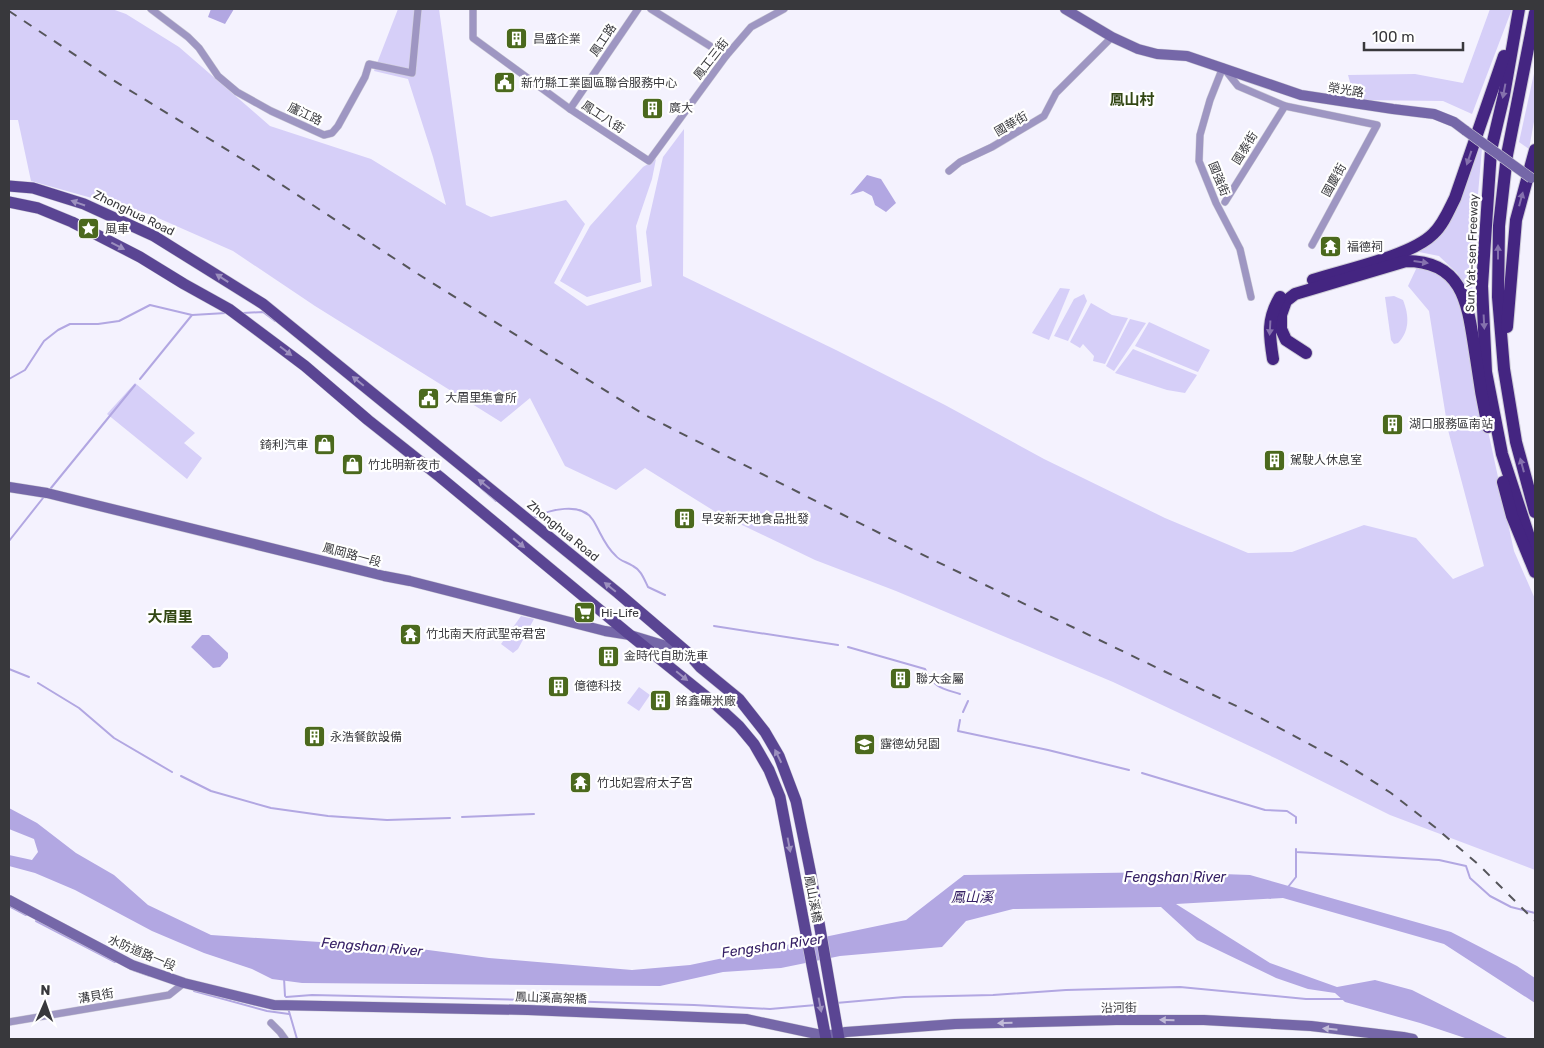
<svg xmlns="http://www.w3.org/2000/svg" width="1544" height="1048" font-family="Rubik,'Noto Sans TC',sans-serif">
<rect width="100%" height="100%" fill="#f4f2fe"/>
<g fill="#d6cff8">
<path d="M9 9H112L126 14 179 47 270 126 371 159 446 205 433 157 408 79 374 71 398 9H439L466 205 491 217 566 200 585 224 554 283 587 306 652 286 646 232 663 157 684 129 683 276 836 350 945 405 1044 459 1165 518 1248 553 1292 552 1364 525 1416 538 1453 579 1484 566 1448 430 1429 311 1408 286 1417 267 1438 271 1454 289 1461 306 1514 551 1535 599V870L1390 815 1275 758 1113 682 896 591 815 560 719 514 645 468 616 490 565 466 530 398 501 422 315 306 233 251 149 214 31 181 18 120H9Z"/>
<path d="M1490 9H1512L1472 114 1443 101 1355 100 1348 75 1415 74 1463 83Z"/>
<path d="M1535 69V116L1529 149 1519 142Z"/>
<path d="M1477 146 1482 148 1473 252 1472 304 1457 273 1439 256 1414 251 1435 240Z"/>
<path d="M656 159 652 179 636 226 641 282 587 297 560 281 590 226 643 167Z"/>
<path d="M1060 288 1070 289 1049 340 1032 333Z"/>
<path d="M1084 294 1087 301 1068 341 1054 336 1074 299Z"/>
<path d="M1394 296 1403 300C1409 315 1410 331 1398 343L1394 344 1391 340 1385 297Z"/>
<path d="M1091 303 1112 315 1128 318 1105 364 1093 361 1094 356 1083 344 1080 348 1070 342Z"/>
<path d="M1130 319 1146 323 1114 371 1106 366Z"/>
<path d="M1149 322 1210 350 1198 372 1135 346Z"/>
<path d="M1133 349 1197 375 1185 393 1167 390 1115 373Z"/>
<path d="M135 383 195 433 184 443 202 458 187 479 107 414Z"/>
<path d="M521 616 534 619 518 649 513 653 501 644Z"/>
<path d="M639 687 650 695 639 711 627 703Z"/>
</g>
<g fill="#b2a7e2">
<path d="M211 9H234L225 24 208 17Z"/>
<path d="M867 175 881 179 896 203 886 212 875 205 872 196 863 191 850 195Z"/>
<path d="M202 635H209L228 653V658L220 667 213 668 191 647Z"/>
<path d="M9 808 37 823 76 853 114 875 148 905 211 935 413 948 489 958 632 970 690 965 906 920 964 875 1166 872 1250 875 1451 932 1517 966 1535 978V1003L1444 944 1283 898 1176 904 1270 963 1337 987 1375 980 1412 990 1509 1039H1468L1420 1023 1345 1002 1335 993 1308 989 1276 978 1197 940 1161 907 1013 909 966 921 942 947 840 956 781 968 723 972 660 986 302 983 272 979 252 969 204 953 152 931 75 890 35 873 9 866V855L32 860 38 852 34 839 9 829Z"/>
</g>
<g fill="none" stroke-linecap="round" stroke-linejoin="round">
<g stroke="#b2a7e2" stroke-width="2">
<path d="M243 313 263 312 275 321"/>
<path d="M9 379 25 370 44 341 58 330 70 324H98L119 321 150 305 192 315 226 313"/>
<path d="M140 379 192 315"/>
<path d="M51 488 135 385"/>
<path d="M481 488 496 501"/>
<path d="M533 518C549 510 581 501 593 520 601 533 604 545 616 556 620 561 627 562 633 566 641 570 644 579 648 587L665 595"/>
<path d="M9 541 43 498"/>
<path d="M714 626 838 645"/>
<path d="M848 647 925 669C934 688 941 688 960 694"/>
<path d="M9 669 29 677"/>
<path d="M38 683 79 708 114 738 172 772"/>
<path d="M963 712 968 701"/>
<path d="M960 720 958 731 1048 750 1129 770"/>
<path d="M1142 773 1265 810 1287 811 1296 817V823"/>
<path d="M181 776 211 791 271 808 328 816 387 820 450 818"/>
<path d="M462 817 534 814"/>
<path d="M1296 849V852L1439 860 1466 866 1470 878 1490 896 1511 907 1535 913"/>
<path d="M1288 887 1296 877V852"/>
<path d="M9 906 26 915"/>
<path d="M36 921 115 962"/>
<path d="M133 970 150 976"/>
<path d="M284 978 285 996"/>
<path d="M194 991 267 1011 289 1014"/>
<path d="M286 997 312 995 528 1000 694 1005 770 1009 816 1005"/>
<path d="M836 1003 904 997 993 995 1066 990 1180 987 1306 999H1343"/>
<path d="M288 1008 297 1039"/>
</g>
<defs>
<g id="street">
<path d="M151 9 188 37 199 48 218 76 237 92 271 111 324 135 332 133 338 126 365 77 369 64 412 73 418 9"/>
<path d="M473 9V38L570 109 649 161 726 56 751 27 784 9"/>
<path d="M651 9 726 56"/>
<path d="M570 109 638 9"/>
<path d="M949 171 960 162 992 147 1044 116 1056 93 1112 37"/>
<path d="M1225 202 1285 106"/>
<path d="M1251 297 1240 249 1216 203 1199 161 1200 135 1210 100 1223 67 1238 86 1285 106 1377 125 1312 245"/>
<path d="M9 1022 169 995 184 983"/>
<path d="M271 1023 280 1032 285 1039"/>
</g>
<g id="secondary">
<path d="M1065 9 1112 37 1138 49 1157 54 1187 56 1301 95 1393 109 1434 114 1454 122 1466 131"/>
<path d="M9 487 47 493 384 576 410 581 605 631 630 635 686 652"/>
<path d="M9 900 132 965 184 983 274 1005 528 1010 746 1019 826 1036 846 1032 955 1024 1116 1020H1204L1311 1026 1403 1037 1413 1039"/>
</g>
<g id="primary">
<path d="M9 186 33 188 84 204 154 236 263 304 618 593 687 652 700 667 739 699 765 732 779 756 796 801 810 870 839 1039"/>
<path d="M9 202 38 208 72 222 140 257 184 284 229 309 305 366 368 420 440 477 630 635 713 702 739 726 754 744 769 770 780 797 826 1039"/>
</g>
<g id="highway">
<path d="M1519 9 1504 95 1491 150 1482 286 1486 372 1502 454 1535 555"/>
<path d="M1535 13 1507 155 1499 226 1498 297 1504 369 1516 442 1535 512"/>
<path d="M1313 280C1344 270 1411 256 1433 234 1443 225 1449 210 1455 198L1504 56"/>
<path d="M1507 327 1516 220 1535 150"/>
<path d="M1306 353 1286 340 1281 329V315L1286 301 1295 294 1406 261C1467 261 1468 310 1476 358 1479 381 1483 404 1488 427"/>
<path d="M1273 359C1269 334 1267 319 1280 297"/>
<path d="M1503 482 1512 516 1535 572"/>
</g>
</defs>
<use href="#street" stroke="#cecdd7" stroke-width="8"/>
<use href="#secondary" stroke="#cecdd7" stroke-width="11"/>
<use href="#primary" stroke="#cecdd7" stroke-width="12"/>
<use href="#highway" stroke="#cecdd7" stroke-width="14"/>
<use href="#street" stroke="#9e96c2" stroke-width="7"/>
<use href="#secondary" stroke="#7567a8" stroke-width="10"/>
<use href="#primary" stroke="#5a4593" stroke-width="11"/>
<use href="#highway" stroke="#442581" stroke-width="12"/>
<path stroke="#55555a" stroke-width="2" stroke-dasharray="9 9" stroke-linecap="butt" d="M9 11 108 77 247 162 418 274 643 414 919 553 1259 717 1343 762 1391 793 1436 828 1479 865 1535 921"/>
<defs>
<path id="secondary-bridge" d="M1466 131 1531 178"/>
</defs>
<use href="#secondary-bridge" stroke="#cecdd7" stroke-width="11" stroke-linecap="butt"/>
<use href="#secondary-bridge" stroke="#7567a8" stroke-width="10"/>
</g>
<defs><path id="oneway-solid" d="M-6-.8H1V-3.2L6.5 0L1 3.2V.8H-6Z" transform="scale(1.25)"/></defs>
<g fill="#8571ad">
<use href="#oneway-solid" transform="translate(1504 91) rotate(101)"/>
<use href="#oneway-solid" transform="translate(1469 158) rotate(109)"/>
<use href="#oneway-solid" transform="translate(1521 199) rotate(-75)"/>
<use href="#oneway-solid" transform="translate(1498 252) rotate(-90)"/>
<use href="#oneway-solid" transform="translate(1421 262) rotate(8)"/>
<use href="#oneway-solid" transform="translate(1484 322) rotate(87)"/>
<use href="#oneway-solid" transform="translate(1270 328) rotate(93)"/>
<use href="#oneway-solid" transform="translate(1522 465) rotate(-105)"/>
</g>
<g fill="#9c8fbe">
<use href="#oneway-solid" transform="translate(78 203) rotate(-161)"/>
<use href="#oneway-solid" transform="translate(118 246) rotate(27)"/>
<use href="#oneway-solid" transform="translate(222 278) rotate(-147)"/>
<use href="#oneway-solid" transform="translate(286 351) rotate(37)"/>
<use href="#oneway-solid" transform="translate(358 381) rotate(-141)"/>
<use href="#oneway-solid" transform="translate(484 484) rotate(-141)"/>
<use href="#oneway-solid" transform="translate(519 543) rotate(40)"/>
<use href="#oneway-solid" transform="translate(610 587) rotate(-141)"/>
<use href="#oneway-solid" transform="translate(682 676) rotate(39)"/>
<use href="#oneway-solid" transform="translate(778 756) rotate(-116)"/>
<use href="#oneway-solid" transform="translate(789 845) rotate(79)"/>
<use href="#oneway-solid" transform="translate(820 1005) rotate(79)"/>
</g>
<g fill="#c1bbd8">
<use href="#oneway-solid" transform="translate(1167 1020) rotate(-179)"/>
<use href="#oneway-solid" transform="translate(1005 1023) rotate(179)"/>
<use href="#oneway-solid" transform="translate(1330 1029) rotate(-174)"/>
</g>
<defs>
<symbol id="building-square" viewBox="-11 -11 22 22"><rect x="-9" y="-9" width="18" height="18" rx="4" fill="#4b691d" stroke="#fff"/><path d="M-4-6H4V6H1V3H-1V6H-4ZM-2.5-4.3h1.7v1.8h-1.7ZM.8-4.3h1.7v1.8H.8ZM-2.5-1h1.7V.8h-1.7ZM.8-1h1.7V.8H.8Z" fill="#fff"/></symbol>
<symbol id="civic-square" viewBox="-11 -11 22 22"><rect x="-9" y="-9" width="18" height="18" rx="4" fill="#4b691d" stroke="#fff"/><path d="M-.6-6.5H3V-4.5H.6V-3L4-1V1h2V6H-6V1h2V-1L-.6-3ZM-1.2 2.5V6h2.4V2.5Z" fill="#fff"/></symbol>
<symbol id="sight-square" viewBox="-11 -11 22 22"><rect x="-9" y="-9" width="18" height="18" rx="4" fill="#4b691d" stroke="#fff"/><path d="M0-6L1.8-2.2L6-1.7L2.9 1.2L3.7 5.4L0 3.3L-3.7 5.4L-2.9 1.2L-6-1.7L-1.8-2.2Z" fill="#fff"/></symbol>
<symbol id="temple-square" viewBox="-11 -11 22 22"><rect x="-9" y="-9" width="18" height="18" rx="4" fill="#4b691d" stroke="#fff"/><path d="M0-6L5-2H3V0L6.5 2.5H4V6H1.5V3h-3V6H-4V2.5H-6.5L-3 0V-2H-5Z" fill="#fff"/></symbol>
<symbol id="shop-square" viewBox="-11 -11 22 22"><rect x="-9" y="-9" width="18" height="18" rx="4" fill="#4b691d" stroke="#fff"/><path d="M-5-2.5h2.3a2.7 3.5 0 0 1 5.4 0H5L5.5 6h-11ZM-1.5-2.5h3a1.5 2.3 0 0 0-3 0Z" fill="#fff"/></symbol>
<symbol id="supermarket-square" viewBox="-11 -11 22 22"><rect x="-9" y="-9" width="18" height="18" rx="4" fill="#4b691d" stroke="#fff"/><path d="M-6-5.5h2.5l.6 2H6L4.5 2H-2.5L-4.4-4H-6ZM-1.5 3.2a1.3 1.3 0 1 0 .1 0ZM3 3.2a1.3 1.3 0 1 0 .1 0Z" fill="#fff"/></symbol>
<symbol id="school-square" viewBox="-11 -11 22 22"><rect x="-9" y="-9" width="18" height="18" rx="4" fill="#4b691d" stroke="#fff"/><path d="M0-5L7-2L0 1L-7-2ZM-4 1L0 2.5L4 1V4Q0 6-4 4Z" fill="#fff"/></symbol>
</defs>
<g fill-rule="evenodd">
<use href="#building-square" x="504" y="26" width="25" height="25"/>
<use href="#civic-square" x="492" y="70" width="25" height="25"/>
<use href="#building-square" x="640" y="96" width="25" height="25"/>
<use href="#sight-square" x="76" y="216" width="25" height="25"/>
<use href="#temple-square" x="1318" y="234" width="25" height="25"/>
<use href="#civic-square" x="416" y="386" width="25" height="25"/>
<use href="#building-square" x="1380" y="412" width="25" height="25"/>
<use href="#shop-square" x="312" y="432" width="25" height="25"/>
<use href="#building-square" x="1262" y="448" width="25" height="25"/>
<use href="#shop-square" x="340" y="452" width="25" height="25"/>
<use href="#building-square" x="672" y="506" width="25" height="25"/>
<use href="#supermarket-square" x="572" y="600" width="25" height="25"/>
<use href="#temple-square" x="398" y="622" width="25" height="25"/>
<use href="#building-square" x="596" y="644" width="25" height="25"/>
<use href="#building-square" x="888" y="666" width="25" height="25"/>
<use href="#building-square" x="546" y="674" width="25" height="25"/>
<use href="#building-square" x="648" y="688" width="25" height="25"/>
<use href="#building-square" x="302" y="724" width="25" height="25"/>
<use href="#school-square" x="852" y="732" width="25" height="25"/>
<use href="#temple-square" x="568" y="770" width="25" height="25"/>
</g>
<g text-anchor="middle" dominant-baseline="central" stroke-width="4.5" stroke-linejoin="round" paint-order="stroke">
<g font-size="12" fill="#38383c" stroke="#fff" text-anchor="start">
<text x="533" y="39">昌盛企業</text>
<text x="521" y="83">新竹縣工業園區聯合服務中心</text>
<text x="669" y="108">廣大</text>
<text x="105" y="229">風車</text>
<text x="1347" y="247">福德祠</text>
<text x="445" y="398">大眉里集會所</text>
<text x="1409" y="424">湖口服務區南站</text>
<text x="308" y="445" text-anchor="end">錡利汽車</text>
<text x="1290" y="460">駕駛人休息室</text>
<text x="368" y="465">竹北明新夜市</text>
<text x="701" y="519">早安新天地食品批發</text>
<text x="601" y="613">Hi-Life</text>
<text x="426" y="634">竹北南天府武聖帝君宮</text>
<text x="624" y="656">金時代自助洗車</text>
<text x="916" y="679">聯大金屬</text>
<text x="574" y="686">億德科技</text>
<text x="676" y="701">銘鑫碾米廠</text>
<text x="330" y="737">永浩餐飲設備</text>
<text x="880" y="744">露德幼兒園</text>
<text x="597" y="783">竹北妃雲府太子宮</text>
</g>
<g font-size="12" fill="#38383c" stroke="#fff">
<text transform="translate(603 40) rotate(-56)">鳳工路</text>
<text transform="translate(711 59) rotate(-52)">鳳工三街</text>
<text transform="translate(1346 90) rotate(9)">榮光路</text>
<text transform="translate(305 114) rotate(25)">廬江路</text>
<text transform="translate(603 117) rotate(33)">鳳工八街</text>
<text transform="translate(1011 124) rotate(-30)">國華街</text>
<text transform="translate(1245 148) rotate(-58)">國泰街</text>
<text transform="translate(1219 179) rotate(68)">國強街</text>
<text transform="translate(1334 180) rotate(-61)">國慶街</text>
<text transform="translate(134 213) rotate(26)">Zhonghua Road</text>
<text transform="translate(1472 253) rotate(-88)">Sun Yat-sen Freeway</text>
<text transform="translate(563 531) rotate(39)">Zhonghua Road</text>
<text transform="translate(352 555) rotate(15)">鳳岡路一段</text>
<text transform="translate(813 899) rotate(79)">鳳山溪橋</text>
<text transform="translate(142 953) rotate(23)">水防道路一段</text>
<text transform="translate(96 996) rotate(-10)">溝貝街</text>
<text transform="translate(551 998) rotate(2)">鳳山溪高架橋</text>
<text transform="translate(1119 1008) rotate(-1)">沿河街</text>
</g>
<g font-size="14" font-style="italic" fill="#362065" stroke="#fff">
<text x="1175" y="877">Fengshan River</text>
<text x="972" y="897">鳳山溪</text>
<text transform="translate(772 946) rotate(-8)">Fengshan River</text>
<text transform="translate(372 947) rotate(5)">Fengshan River</text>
</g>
<g font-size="15" font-weight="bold" fill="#324713" stroke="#fff">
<text x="1132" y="100">鳳山村</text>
<text x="170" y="617">大眉里</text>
</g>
</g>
<rect width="1544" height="1048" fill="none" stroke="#38383c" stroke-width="20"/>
<g transform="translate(45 1003) rotate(2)" stroke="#ffffff" stroke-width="4" paint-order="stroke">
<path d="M0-4L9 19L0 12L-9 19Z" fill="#38383c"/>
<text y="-8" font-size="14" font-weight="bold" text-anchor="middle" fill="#38383c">N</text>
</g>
<path d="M1364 42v8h99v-8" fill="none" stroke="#38383c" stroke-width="2.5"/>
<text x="1372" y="42" font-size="15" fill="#38383c" stroke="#ffffff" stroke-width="4" paint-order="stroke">100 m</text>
</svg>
